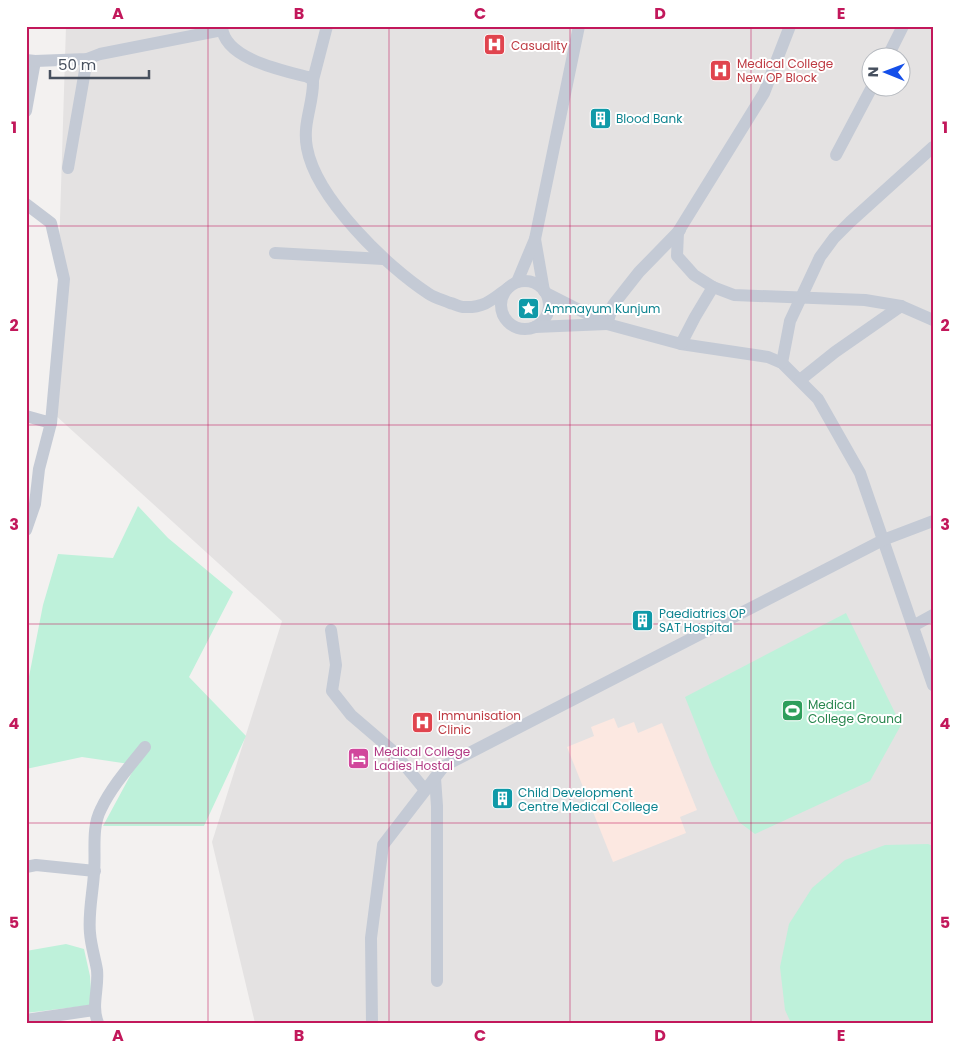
<svg xmlns="http://www.w3.org/2000/svg" width="959" height="1049" font-family="Poppins,sans-serif">
<rect width="100%" height="100%" fill="#f3f1f0"/>
<path fill="#e4e2e2" fill-rule="evenodd" d="M66 26H933V1023H255L212 842 282 621 54 414ZM872 58H902V88H872Z"/>
<path fill="#fce8e1" d="M614 718 618 728 634 722 638 733 662 723 697 810 680 817 686 833 613 862 567 747 594 736 591 727Z"/>
<g fill="#bef1da">
<path d="M138 506 168 538 233 592 189 677 246 736 204 826H103L136 765 82 757 26 769V692L43 605 58 554 113 558Z"/>
<path d="M846 613 901 725 870 781 755 834 739 822 712 765 685 697Z"/>
<path d="M928 844 933 846V1023H791L785 1010 780 967 789 924 812 888 845 860 885 845Z"/>
<path d="M66 944 84 949 90 976 92 1005 26 1013V951Z"/>
</g>
<g fill="none" stroke-linecap="round" stroke-linejoin="round">
<g stroke="#c4cad5" stroke-width="12">
<path d="M222 26C223 59 284 71 308 77L313 80C314 103 302 123 307 148 316 198 387 267 429 294 435 298 443 300 450 303 455 304 460 307 464 307 485 308 493 299 508 288"/>
<path d="M790 26 764 93 678 232 677 256 694 275 713 287 734 295 865 300 901 306 933 320"/>
<path d="M887 58 903 26"/>
<path d="M26 60 35 61 26 111"/>
<path d="M35 61 87 59 100 54 222 30"/>
<path d="M313 80 327 26"/>
<path d="M836 155 872 87"/>
<path d="M68 168 87 59"/>
<path d="M26 204 51 223 64 279 51 423 26 416"/>
<path d="M535 239 544 291"/>
<path d="M275 253 383 259"/>
<circle cx="525" cy="305" r="24"/>
<path d="M517 282 535 239 579 26"/>
<path d="M546 293 607 324 681 344 768 357 782 363 818 399 860 473 933 685"/>
<path d="M607 324 613 305 639 272 680 230"/>
<path d="M535 327 607 324"/>
<path d="M681 344 695 317 713 287"/>
<path d="M782 363 790 321 820 257 834 238 850 222 933 147"/>
<path d="M800 380 835 352 901 306"/>
<path d="M26 530 35 504 39 469 51 423"/>
<path d="M913 626 933 615"/>
<path d="M331 630 336 665 332 691 351 715 393 751 425 790"/>
<path d="M435 778 437 806V981"/>
<path d="M26 867 36 865 95 871"/>
<path d="M26 1020 94 1010"/>
<path d="M98 1023C91 1005 99 989 97 970 95 958 91 946 90 933 88 913 93 892 94 873 96 852 91 828 101 809 112 786 130 766 145 747"/>
<path d="M372 1023 371 938 383 845 444 766 883 540 933 521"/>
</g>
</g>
<path fill="none" stroke="#c2185b" stroke-width="1" stroke-opacity="0.55" d="M208 26V1023M389 26V1023M570 26V1023M751 26V1023M26 226H933M26 425H933M26 624H933M26 823H933"/>
<defs>
<symbol id="hospital-square" viewBox="-11 -11 22 22"><rect x="-9" y="-9" width="18" height="18" rx="4" fill="#e0444e" stroke="#fff"/><path d="M-5-5h3v3.5h4V-5h3V5h-3V1.5h-4V5h-3Z" fill="#fff"/></symbol>
<symbol id="building-square" viewBox="-11 -11 22 22"><rect x="-9" y="-9" width="18" height="18" rx="4" fill="#0f9aa8" stroke="#fff"/><path d="M-4-6H4V6H1V3H-1V6H-4ZM-2.5-4.3h1.7v1.8h-1.7ZM.8-4.3h1.7v1.8H.8ZM-2.5-1h1.7V.8h-1.7ZM.8-1h1.7V.8H.8Z" fill="#fff"/></symbol>
<symbol id="sight-square" viewBox="-11 -11 22 22"><rect x="-9" y="-9" width="18" height="18" rx="4" fill="#0f9aa8" stroke="#fff"/><path d="M0-6L1.8-2.2L6-1.7L2.9 1.2L3.7 5.4L0 3.3L-3.7 5.4L-2.9 1.2L-6-1.7L-1.8-2.2Z" fill="#fff"/></symbol>
<symbol id="stadium-square" viewBox="-11 -11 22 22"><rect x="-9" y="-9" width="18" height="18" rx="4" fill="#2e9e5b" stroke="#fff"/><path d="M0-5a6.5 5 0 1 0 0 10a6.5 5 0 1 0 0-10ZM-3.5-1.8h7v3.6h-7Z" fill="#fff"/></symbol>
<symbol id="hotel-square" viewBox="-11 -11 22 22"><rect x="-9" y="-9" width="18" height="18" rx="4" fill="#d1479c" stroke="#fff"/><path d="M-6-4.5h1.5V1H6V5H4.5V3h-9V5H-6ZM-4 0a1.8 1.8 0 1 1 3.6 0ZM.5 0V-2.5h3Q6-2.5 6 0Z" fill="#fff"/></symbol>
</defs>
<g fill-rule="evenodd">
<use href="#hospital-square" x="482" y="32" width="25" height="25"/>
<use href="#hospital-square" x="708" y="58" width="25" height="25"/>
<use href="#building-square" x="588" y="106" width="25" height="25"/>
<use href="#sight-square" x="516" y="296" width="25" height="25"/>
<use href="#building-square" x="630" y="608" width="25" height="25"/>
<use href="#stadium-square" x="780" y="698" width="25" height="25"/>
<use href="#hospital-square" x="410" y="710" width="25" height="25"/>
<use href="#hotel-square" x="346" y="746" width="25" height="25"/>
<use href="#building-square" x="490" y="786" width="25" height="25"/>
</g>
<g text-anchor="middle" dominant-baseline="central" stroke-width="4" stroke-linejoin="round" paint-order="stroke">
<g font-size="12" fill="#be3a42" stroke="#fff" text-anchor="start">
<text x="511" y="45">Casuality</text>
<text x="737" y="63">Medical College<tspan x="737" dy="14">New OP Block</tspan></text>
<text x="438" y="715">Immunisation<tspan x="438" dy="14">Clinic</tspan></text>
</g>
<g font-size="12" fill="#0d838f" stroke="#fff" text-anchor="start">
<text x="616" y="118">Blood Bank</text>
<text x="544" y="308">Ammayum Kunjum</text>
<text x="659" y="613">Paediatrics OP<tspan x="659" dy="14">SAT Hospital</tspan></text>
<text x="518" y="792">Child Development<tspan x="518" dy="14">Centre Medical College</tspan></text>
</g>
<g font-size="12" fill="#27864d" stroke="#fff" text-anchor="start">
<text x="808" y="704">Medical<tspan x="808" dy="14">College Ground</tspan></text>
</g>
<g font-size="12" fill="#b23c85" stroke="#fff" text-anchor="start">
<text x="374" y="751">Medical College<tspan x="374" dy="14">Ladies Hostal</tspan></text>
</g>
</g>
<rect width="959" height="1049" fill="none" stroke="#ffffff" stroke-width="55"/>
<g transform="translate(886 72) rotate(271)"><circle r="24" fill="#ffffff" stroke="#b5b9bf"/>
<path d="M0-4L9 19L0 12L-9 19Z" fill="#144fe9"/>
<text y="-8" font-size="14" font-weight="bold" text-anchor="middle" fill="#47505e">N</text>
</g>
<path d="M50 70v8h99v-8" fill="none" stroke="#47505e" stroke-width="2.5"/>
<text x="58" y="70" font-size="15" fill="#47505e" stroke="#ffffff" stroke-width="4" paint-order="stroke">50 m</text>
<rect x="28" y="28" width="904" height="994" fill="none" stroke="#c2185b" stroke-width="2"/>
<g font-size="16" text-anchor="middle" font-weight="bold" fill="#c2185b">
<text x="118" y="19">A</text>
<text x="299" y="19">B</text>
<text x="480" y="19">C</text>
<text x="660" y="19">D</text>
<text x="841" y="19">E</text>
<text x="14" y="133">1</text>
<text x="945" y="133">1</text>
<text x="14" y="331">2</text>
<text x="945" y="331">2</text>
<text x="14" y="530">3</text>
<text x="945" y="530">3</text>
<text x="14" y="729">4</text>
<text x="945" y="729">4</text>
<text x="14" y="928">5</text>
<text x="945" y="928">5</text>
<text x="118" y="1041">A</text>
<text x="299" y="1041">B</text>
<text x="480" y="1041">C</text>
<text x="660" y="1041">D</text>
<text x="841" y="1041">E</text>
</g>
</svg>
